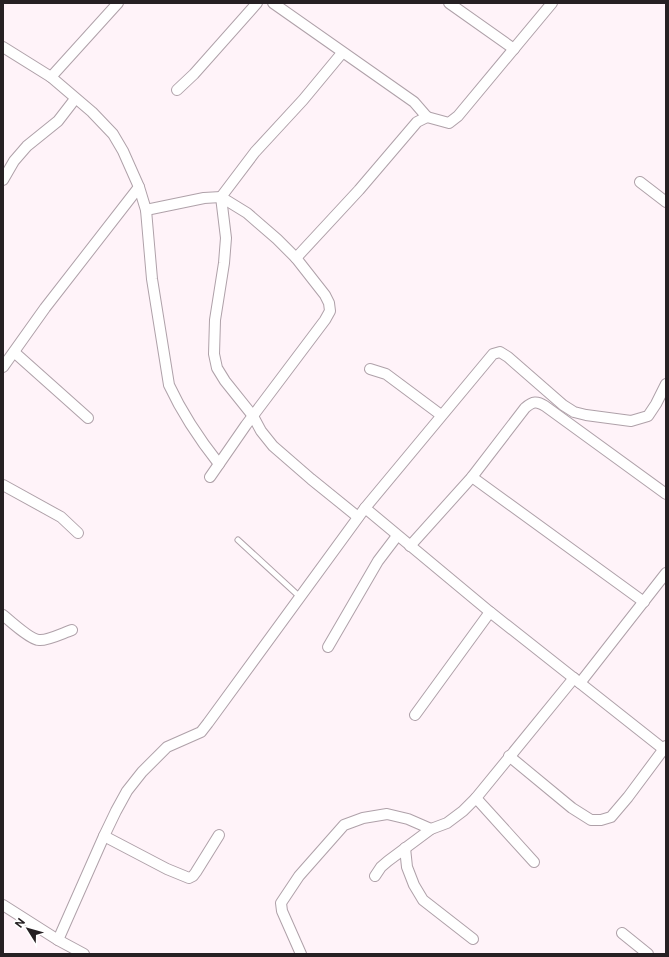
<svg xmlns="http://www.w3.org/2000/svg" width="669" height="957" font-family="'Public Sans',sans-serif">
<rect width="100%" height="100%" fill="#fff3f9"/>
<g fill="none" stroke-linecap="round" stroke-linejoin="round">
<defs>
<path id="lane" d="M238 540 300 597"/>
<g id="street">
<path d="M273 3 414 102 427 117"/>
<path d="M449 3 514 49"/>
<path d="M3 47 51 77 92 112 113 134 123 151 139 187 146 210 152 279 169 385C182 413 200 440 219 464"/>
<path d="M342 53 303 100 255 152 221 197 226 238 224 263 215 320 214 354 217 368 225 381 253 416 261 431 273 446 311 479 358 517"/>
<path d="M51 77 118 3"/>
<path d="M177 90 194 74 257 3"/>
<path d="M3 180 14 161 27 146 58 121 75 99"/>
<path d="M640 182 666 202"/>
<path d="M146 210 204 198 221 197 247 213 277 239 296 258 325 295 329 303 330 311 325 320 246 425 210 477"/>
<path d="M296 258 359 190 417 122 427 117 449 123 458 116 552 3"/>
<path d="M14 352 88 418"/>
<path d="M3 367 45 308 139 187"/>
<path d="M370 369 386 374 441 415"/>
<path d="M472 477 644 602"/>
<path d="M3 485 61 517 78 533"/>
<path d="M365 508 490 612 666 751"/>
<path d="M410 546 472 477 525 408C533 401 537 401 545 406L666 494"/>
<path d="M3 615C10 621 31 640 39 640 47 641 63 633 72 630"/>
<path d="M328 647 378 561 397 536"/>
<path d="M580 683 666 573"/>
<path d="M415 715 490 612"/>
<path d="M509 756 572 808 591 820H601L611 817 628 797 666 746"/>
<path d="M476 798 534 862"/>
<path d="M104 836 167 869 189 878 193 876 196 872 219 835"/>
<path d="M405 848 407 867 414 885 423 900 473 939"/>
<path d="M375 876 381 867 388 861 431 829 447 823 463 811 476 798 574 678"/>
<path d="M3 905 58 940 84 954"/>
<path d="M622 933 648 954"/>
<path d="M58 940 104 836 116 811 127 791 142 772 167 747 201 732 208 723 365 508 493 354 500 352 508 357 563 405 574 412 586 415 631 421 648 416 656 404 666 384"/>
<path d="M301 954 282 911 281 903 299 876 344 825 363 818 387 814 408 819 431 829"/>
</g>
</defs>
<use href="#lane" stroke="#afa1a9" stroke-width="7"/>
<use href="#street" stroke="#afa1a9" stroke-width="12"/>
<use href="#lane" stroke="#fff" stroke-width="5"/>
<use href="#street" stroke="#fff" stroke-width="10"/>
</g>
<rect width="669" height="957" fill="none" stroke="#262023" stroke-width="8"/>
<g transform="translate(28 929) rotate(307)" stroke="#ffffff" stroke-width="3" paint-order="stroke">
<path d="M0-3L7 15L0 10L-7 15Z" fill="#262023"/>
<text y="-6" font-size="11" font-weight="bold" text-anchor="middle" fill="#262023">N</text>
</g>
</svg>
